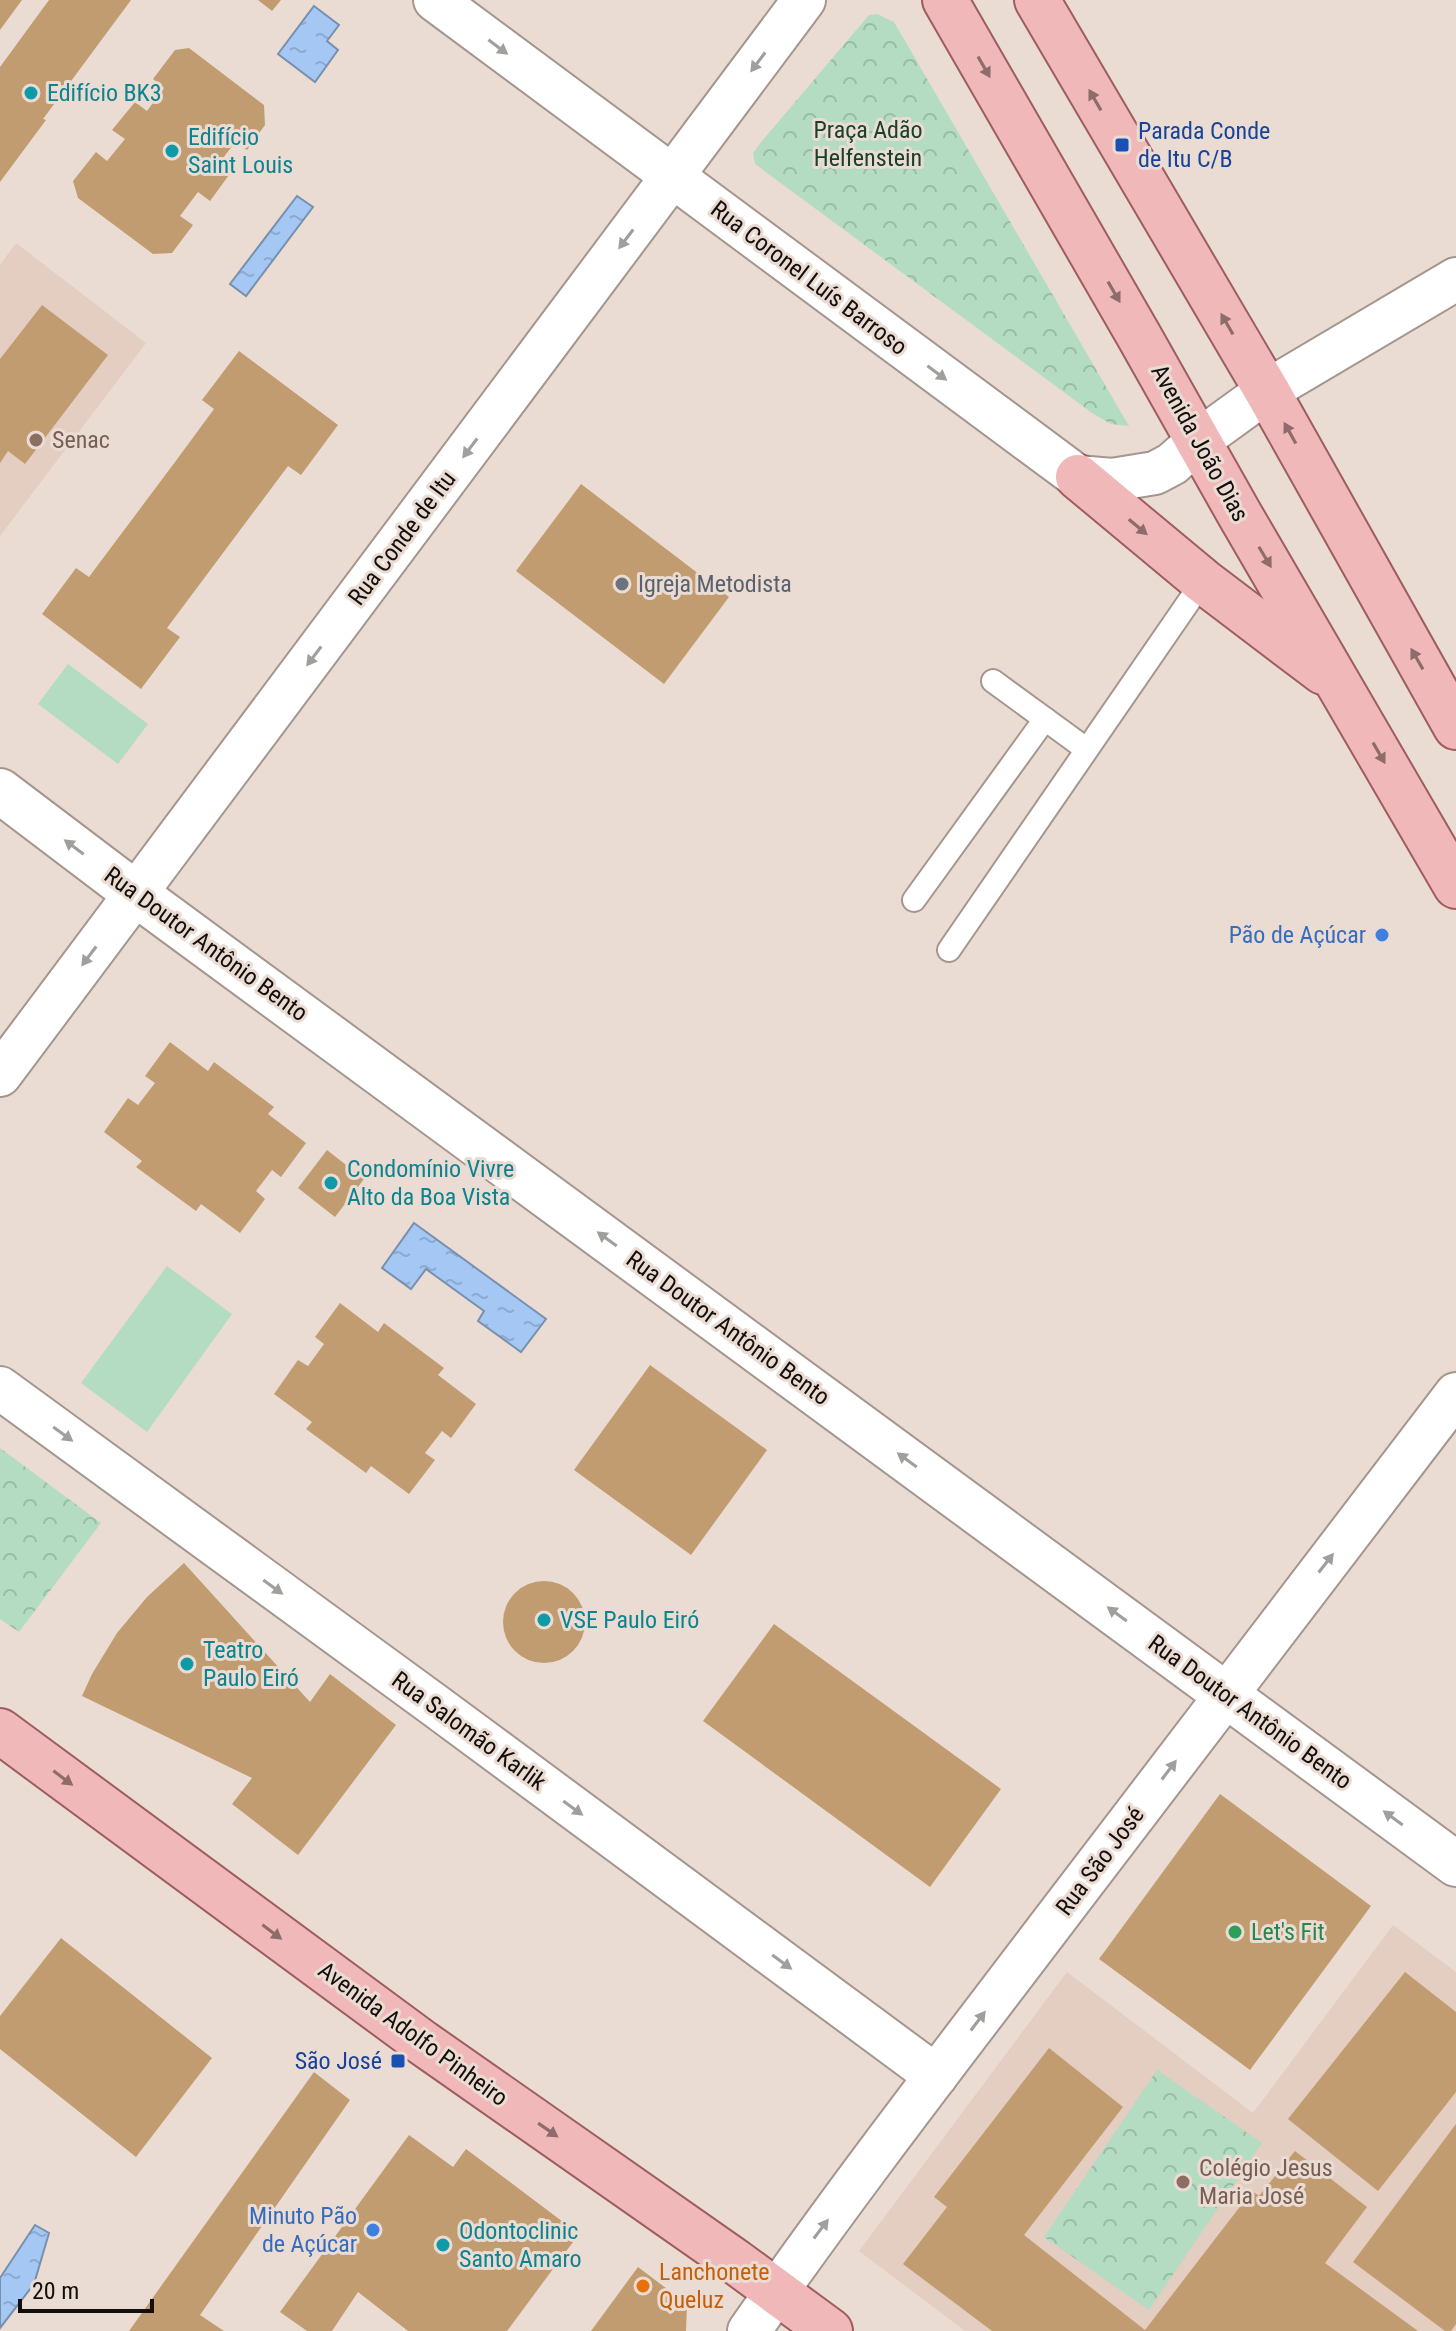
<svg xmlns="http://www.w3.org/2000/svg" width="1456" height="2331" font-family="'Roboto Condensed',sans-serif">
<defs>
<pattern id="park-crowns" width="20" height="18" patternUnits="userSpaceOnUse" patternTransform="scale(2)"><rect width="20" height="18" fill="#b3dcc3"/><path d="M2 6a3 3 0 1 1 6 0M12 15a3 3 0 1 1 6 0" fill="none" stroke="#99bca6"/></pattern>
<pattern id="water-ripples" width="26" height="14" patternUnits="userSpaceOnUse" patternTransform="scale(2)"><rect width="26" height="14" fill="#a4c7f4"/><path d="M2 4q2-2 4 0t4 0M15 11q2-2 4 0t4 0" fill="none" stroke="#8caad0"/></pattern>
</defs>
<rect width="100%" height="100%" fill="#ebdcd3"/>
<g fill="#e4cdc1">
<path d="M16 243 146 343 0 536V265Z"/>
<path d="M1393 1925 1456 1972V2331H965L859 2251 1067 1972 1253 2113Z"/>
</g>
<g fill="url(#park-crowns)">
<path d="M877 14 894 22 1129 426 1111 424 1092 413 755 164 753 153 762 141 869 15Z"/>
<path d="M0 1448 101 1523 19 1632 0 1619Z"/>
<path d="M1157 2070 1262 2143 1149 2310 1044 2237Z"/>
</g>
<g fill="#b3dcc3">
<path d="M68 664 148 724 118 764 38 704Z"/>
<path d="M167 1266 232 1314 147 1432 81 1383Z"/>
</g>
<g fill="url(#water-ripples)" stroke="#7890ae" stroke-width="2">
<path d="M314 6 339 25 327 41 338 50 315 82 278 54Z"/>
<path d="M297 196 313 207 246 296 230 284Z"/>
<path d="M414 1223 546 1319 521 1352 478 1321 484 1311 426 1269 411 1289 382 1268Z"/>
<path d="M35 2225 49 2233 34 2284 0 2328V2278Z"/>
</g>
<g fill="#c19c70">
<path d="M0 0H22L0 30Z"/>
<path d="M49 0H131L43 119 46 120 0 182V67Z"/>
<path d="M258 0H281L272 11Z"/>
<path d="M189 48 264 105 265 125 247 150 236 141 217 166 229 175 210 201 198 192 180 216 193 225 172 253 153 254 78 198 73 181 96 152 107 161 125 139 112 130 135 102 147 111 164 88 153 79 175 50Z"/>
<path d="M42 305 108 355 25 464 8 451 0 463V359Z"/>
<path d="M239 351 338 425 301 475 288 466 167 628 180 637 141 689 42 614 76 568 89 577 175 462 214 409 202 400Z"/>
<path d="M581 484 729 597 664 684 516 571Z"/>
<path d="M170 1042 208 1071 214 1062 274 1107 268 1114 306 1143 281 1177 272 1170 256 1191 265 1199 240 1233 201 1204 196 1211 136 1167 142 1161 104 1132 128 1098 138 1105 155 1083 145 1076Z"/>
<path d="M327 1150 364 1179 335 1217 298 1188Z"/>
<path d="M340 1303 378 1332 384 1323 444 1368 438 1375 476 1404 451 1438 442 1431 425 1453 435 1460 409 1494 371 1466 366 1473 306 1429 312 1422 274 1394 298 1360 308 1366 324 1344 315 1337Z"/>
<path d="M650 1365 767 1450 691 1555 574 1470Z"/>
<path d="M184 1563 310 1702 330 1674 396 1725 298 1855 232 1804 252 1778 82 1696 92 1674 117 1633 147 1597Z"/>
<circle cx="544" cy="1622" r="41"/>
<path d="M774 1624 1001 1789 930 1887 703 1721Z"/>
<path d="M1220 1794 1371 1906 1250 2070 1099 1959Z"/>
<path d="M61 1938 212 2058 136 2157 0 2049V2016Z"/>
<path d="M1405 1972 1456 2012V2092L1378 2191 1288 2119Z"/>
<path d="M1049 2048 1123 2107 1024 2235 1145 2330 1252 2191 1259 2196 1295 2151 1367 2207 1325 2263 1418 2331H992L903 2264 947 2207 934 2197Z"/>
<path d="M314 2072 350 2100 200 2315 224 2331H129Z"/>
<path d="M1456 2124V2324L1451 2331H1445L1353 2262Z"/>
<path d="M409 2135 453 2167 466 2149 579 2234 507 2331H408L358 2292 332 2331H307L280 2312Z"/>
<path d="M638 2267 687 2304 686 2331H591Z"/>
</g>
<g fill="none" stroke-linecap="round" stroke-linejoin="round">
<defs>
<g id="service">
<path d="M993 681 1045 719"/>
<path d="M914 900 1045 719 1086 749"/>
<path d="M949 950 1203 581"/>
</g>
<g id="minor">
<path d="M435 0 1078 477 1112 480 1155 473 1172 464 1198 441 1267 391 1456 279"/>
<path d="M0 1075 804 0"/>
<path d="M0 1388 433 1704 936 2076"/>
<path d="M749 2331C847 2190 952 2055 1056 1918 1189 1743 1322 1568 1456 1394"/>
</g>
<path id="tertiary" d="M0 791 136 894 1456 1864"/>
<g id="primary">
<path d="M945 0 1139 336 1240 515 1456 886"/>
<path d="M1037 0 1267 391 1456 727"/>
<path d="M1078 477 1203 581 1323 672"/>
<path d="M0 1731 423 2043 736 2262 830 2331"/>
</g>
</defs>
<use href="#service" stroke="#a4968e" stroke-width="26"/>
<use href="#minor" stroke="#a4968e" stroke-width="46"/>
<use href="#tertiary" stroke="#a4968e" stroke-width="48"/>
<use href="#primary" stroke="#9d5d5f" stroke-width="48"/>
<use href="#service" stroke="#fff" stroke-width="22"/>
<use href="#minor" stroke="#fff" stroke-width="42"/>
<use href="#tertiary" stroke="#fff" stroke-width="44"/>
<use href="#primary" stroke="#f1b8ba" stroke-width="44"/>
</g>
<defs><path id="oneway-solid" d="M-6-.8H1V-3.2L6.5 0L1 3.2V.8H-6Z" transform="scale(2)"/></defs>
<g fill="#a19f9d">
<use href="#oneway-solid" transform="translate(498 47) rotate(37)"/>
<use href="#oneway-solid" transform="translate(758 62) rotate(127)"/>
<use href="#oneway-solid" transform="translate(626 239) rotate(127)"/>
<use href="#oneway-solid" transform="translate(937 373) rotate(37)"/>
<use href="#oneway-solid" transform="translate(470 448) rotate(127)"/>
<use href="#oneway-solid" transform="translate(314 656) rotate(127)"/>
<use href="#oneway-solid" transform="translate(74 847) rotate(-143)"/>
<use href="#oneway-solid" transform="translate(89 956) rotate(127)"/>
<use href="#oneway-solid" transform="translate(607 1239) rotate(-144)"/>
<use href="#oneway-solid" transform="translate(63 1434) rotate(36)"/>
<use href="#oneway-solid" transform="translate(907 1460) rotate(-144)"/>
<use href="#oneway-solid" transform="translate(1326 1563) rotate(-52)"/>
<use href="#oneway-solid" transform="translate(273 1587) rotate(36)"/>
<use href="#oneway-solid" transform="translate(1117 1614) rotate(-144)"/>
<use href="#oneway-solid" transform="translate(1169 1770) rotate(-53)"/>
<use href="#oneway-solid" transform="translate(573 1808) rotate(36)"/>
<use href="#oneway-solid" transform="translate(1393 1818) rotate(-144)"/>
<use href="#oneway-solid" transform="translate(782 1962) rotate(36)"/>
<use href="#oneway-solid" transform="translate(978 2021) rotate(-53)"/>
<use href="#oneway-solid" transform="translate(821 2229) rotate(-53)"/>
</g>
<g fill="#8d6c6b">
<use href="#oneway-solid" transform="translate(984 67) rotate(60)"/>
<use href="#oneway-solid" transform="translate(1095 100) rotate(-120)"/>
<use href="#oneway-solid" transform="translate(1114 292) rotate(60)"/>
<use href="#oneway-solid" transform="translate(1227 324) rotate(-120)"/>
<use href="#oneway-solid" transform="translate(1290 433) rotate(-119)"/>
<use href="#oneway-solid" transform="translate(1138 527) rotate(40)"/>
<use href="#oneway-solid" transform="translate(1265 557) rotate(59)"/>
<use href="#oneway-solid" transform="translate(1417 659) rotate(-120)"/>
<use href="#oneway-solid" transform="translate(1379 753) rotate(60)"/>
<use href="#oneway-solid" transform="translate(63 1778) rotate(37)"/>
<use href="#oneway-solid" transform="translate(272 1932) rotate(37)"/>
<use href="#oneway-solid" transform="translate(548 2130) rotate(35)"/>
</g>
<g fill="#0f9aa8" stroke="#ebdcd3" stroke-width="3">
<circle cx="31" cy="93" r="8"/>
<circle cx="172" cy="151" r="8"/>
<circle cx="331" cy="1183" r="8"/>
<circle cx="544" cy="1620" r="8"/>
<circle cx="187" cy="1664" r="8"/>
<circle cx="443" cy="2245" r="8"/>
</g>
<g fill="#1a4fb4" stroke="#ebdcd3" stroke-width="3">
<rect x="1114" y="137" width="16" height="16" rx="4"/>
<rect x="390" y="2053" width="16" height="16" rx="4"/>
</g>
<g fill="#8d6e63" stroke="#ebdcd3" stroke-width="3">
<circle cx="36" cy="440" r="8"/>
<circle cx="1183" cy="2182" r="8"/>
</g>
<circle fill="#6b7280" stroke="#ebdcd3" stroke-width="3" cx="622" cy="584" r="8"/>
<g fill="#3f7fe0" stroke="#ebdcd3" stroke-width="3">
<circle cx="1382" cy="935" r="8"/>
<circle cx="373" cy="2230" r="8"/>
</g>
<circle fill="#2e9e5b" stroke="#ebdcd3" stroke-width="3" cx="1235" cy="1932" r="8"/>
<circle fill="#e8710a" stroke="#ebdcd3" stroke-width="3" cx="643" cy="2286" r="8"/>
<g text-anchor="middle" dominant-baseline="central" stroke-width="6" stroke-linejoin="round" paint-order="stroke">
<g font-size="24" fill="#0d838f" stroke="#ebdcd3" text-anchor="start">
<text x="47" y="93">Edifício BK3</text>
<text x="188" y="137">Edifício<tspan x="188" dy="28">Saint Louis</tspan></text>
<text x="347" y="1169">Condomínio Vivre<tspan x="347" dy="28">Alto da Boa Vista</tspan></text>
<text x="560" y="1620">VSE Paulo Eiró</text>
<text x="203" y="1650">Teatro<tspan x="203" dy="28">Paulo Eiró</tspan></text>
<text x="459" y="2231">Odontoclinic<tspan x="459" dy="28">Santo Amaro</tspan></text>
</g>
<g font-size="24" fill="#17412b" stroke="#ebdcd3">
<text x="868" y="130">Praça Adão<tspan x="868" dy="28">Helfenstein</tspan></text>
</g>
<g font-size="24" fill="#164399" stroke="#ebdcd3" text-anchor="start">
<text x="1138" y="131">Parada Conde<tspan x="1138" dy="28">de Itu C/B</tspan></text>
<text x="382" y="2061" text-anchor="end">São José</text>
</g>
<g font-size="24" fill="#130e0b" stroke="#ebdcd3">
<text transform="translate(809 278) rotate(37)">Rua Coronel Luís Barroso</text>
<text transform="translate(1200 443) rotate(61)">Avenida João Dias</text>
<text transform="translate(402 538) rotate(-53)">Rua Conde de Itu</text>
<text transform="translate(206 944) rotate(36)">Rua Doutor Antônio Bento</text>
<text transform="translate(728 1328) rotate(36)">Rua Doutor Antônio Bento</text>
<text transform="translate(1250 1712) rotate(36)">Rua Doutor Antônio Bento</text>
<text transform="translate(469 1731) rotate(36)">Rua Salomão Karlik</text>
<text transform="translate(1100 1861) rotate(-53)">Rua São José</text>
<text transform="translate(413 2034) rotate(36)">Avenida Adolfo Pinheiro</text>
</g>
<g font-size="24" fill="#785e54" stroke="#ebdcd3" text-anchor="start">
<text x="52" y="440">Senac</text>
<text x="1199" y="2168">Colégio Jesus<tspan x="1199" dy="28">Maria José</tspan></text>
</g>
<g font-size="24" fill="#5b616d" stroke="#ebdcd3" text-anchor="start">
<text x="638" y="584">Igreja Metodista</text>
</g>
<g font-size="24" fill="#366cbe" stroke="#ebdcd3" text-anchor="end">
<text x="1366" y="935">Pão de Açúcar</text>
<text x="357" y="2216">Minuto Pão<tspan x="357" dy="28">de Açúcar</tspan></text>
</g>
<g font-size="24" fill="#27864d" stroke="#ebdcd3" text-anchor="start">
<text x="1251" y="1932">Let's Fit</text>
</g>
<g font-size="24" fill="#c56008" stroke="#ebdcd3" text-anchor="start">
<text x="659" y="2272">Lanchonete<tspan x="659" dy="28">Queluz</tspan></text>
</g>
</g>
<path d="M20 2299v12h132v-12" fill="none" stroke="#130e0b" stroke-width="4"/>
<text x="32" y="2299" font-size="24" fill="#130e0b" stroke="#ebdcd3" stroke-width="6" paint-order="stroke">20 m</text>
</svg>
